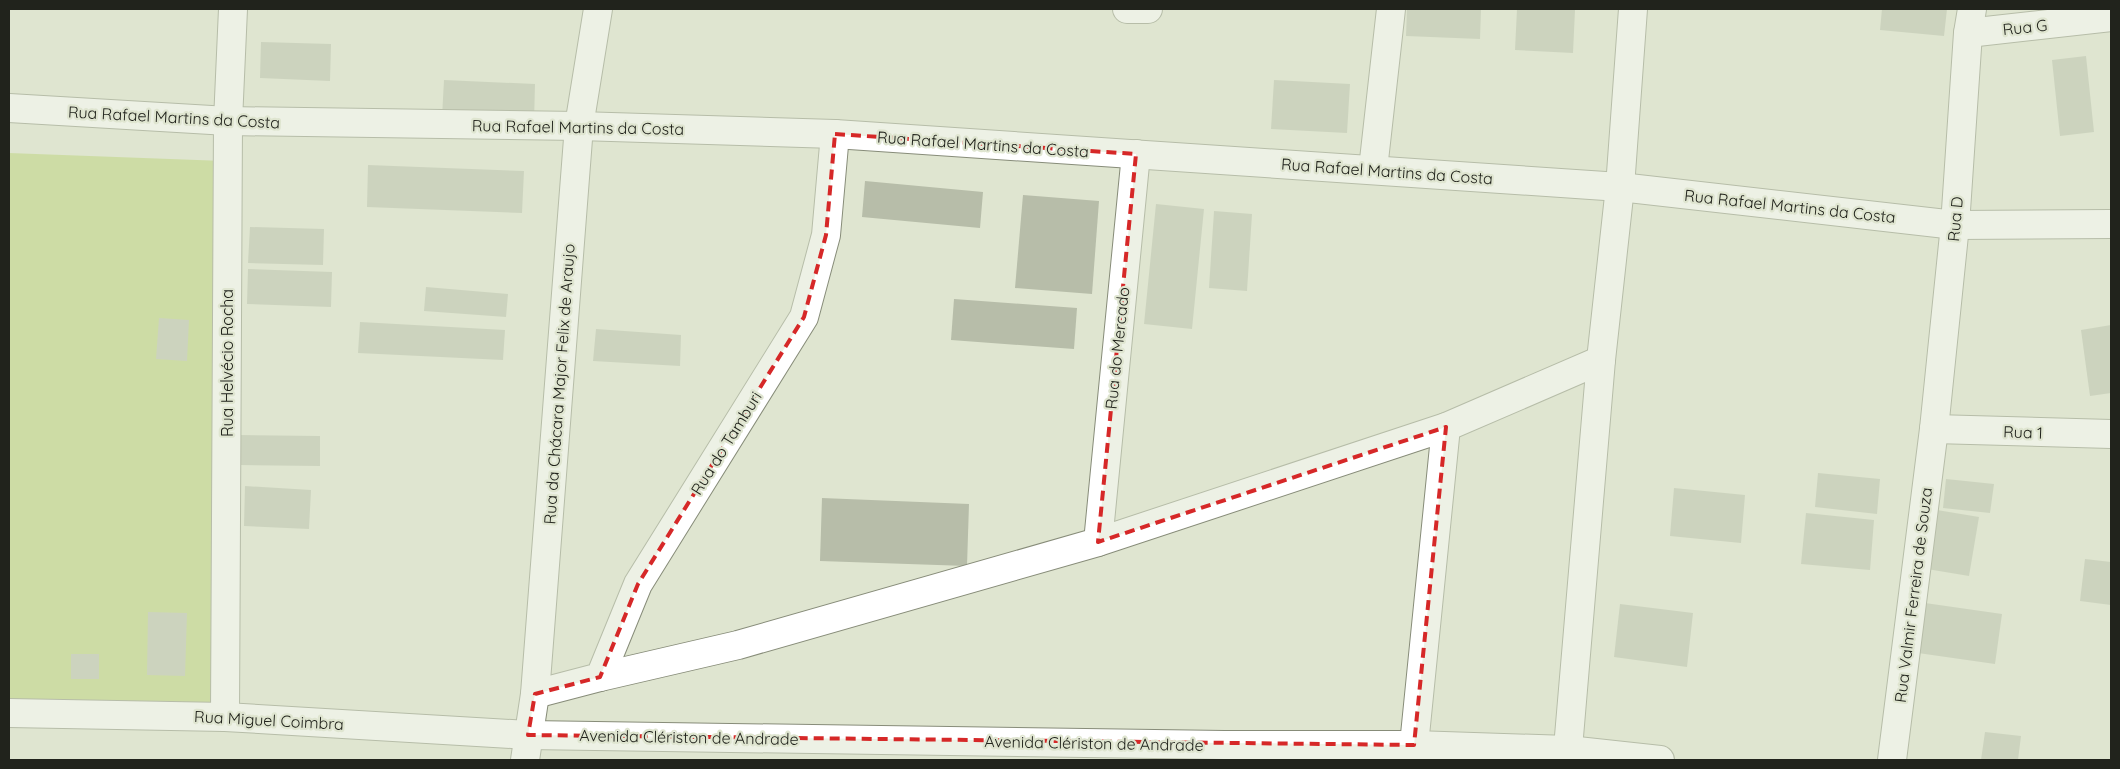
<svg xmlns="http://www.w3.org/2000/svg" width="2120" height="769" font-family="Quicksand,sans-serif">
<rect width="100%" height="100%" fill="#dfe5d0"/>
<path fill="#b9d172" d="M9 153 224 161 217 709 9 703Z"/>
<g fill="#b7bda9">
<path d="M1407 9H1481L1480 39 1406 36Z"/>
<path d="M1517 9 1575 10 1573 53 1515 50Z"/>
<path d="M1882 9H1947L1944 36 1880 30Z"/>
<path d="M261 42 331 44 330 81 260 78Z"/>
<path d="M2086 56 2094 132 2060 136 2052 60Z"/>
<path d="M444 80 535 84 534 122 442 117Z"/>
<path d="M1274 80 1350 84 1347 133 1271 129Z"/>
<path d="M368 165 524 171 522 213 367 207Z"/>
<path d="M865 181 983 192 980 228 862 217Z"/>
<path d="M1023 195 1099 201 1092 294 1015 288Z"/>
<path d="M1156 204 1204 209 1192 329 1144 324Z"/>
<path d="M1214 211 1252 214 1247 291 1209 288Z"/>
<path d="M250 227 324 229 323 265 248 263Z"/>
<path d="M248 269 332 272 331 307 247 304Z"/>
<path d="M426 287 508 294 506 317 424 311Z"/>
<path d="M954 299 1077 308 1074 349 951 340Z"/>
<path d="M159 318 189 320 187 361 156 359Z"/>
<path d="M360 322 505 330 503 360 358 353Z"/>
<path d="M2111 325V393L2090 396 2081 330Z"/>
<path d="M596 329 681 335 680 366 593 361Z"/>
<path d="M240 435 320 436V466L240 465Z"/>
<path d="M1818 473 1880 479 1877 514 1815 507Z"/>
<path d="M1946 479 1994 484 1990 513 1943 508Z"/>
<path d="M245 486 311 490 309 529 244 526Z"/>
<path d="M1674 488 1745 495 1741 543 1670 536Z"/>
<path d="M822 498 969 504 967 566 820 561Z"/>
<path d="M1937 510 1979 517 1969 576 1927 569Z"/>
<path d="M1806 513 1874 520 1870 570 1801 564Z"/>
<path d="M2085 559 2111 562V605L2080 601Z"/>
<path d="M1925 603 2002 614 1995 664 1918 653Z"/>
<path d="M1620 604 1693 613 1687 667 1614 657Z"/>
<path d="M148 612 187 613 185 676 147 675Z"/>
<rect x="71" y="654" width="28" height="25"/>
<path d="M1985 732 2021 736 2018 760H1981Z"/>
</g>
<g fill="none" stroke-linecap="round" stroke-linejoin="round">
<defs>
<g id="minor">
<path d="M1127 9H1148"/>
<path d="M1968 33 2111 17"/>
<path d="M9 108 228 121 579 126 835 134 1620 187 1955 225 2111 224"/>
<path d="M1373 169 1391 9"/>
<path d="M1934 429 2111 434"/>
<path d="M1098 542 1136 154"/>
<path d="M600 677 738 645 1098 542 1446 427"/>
<path d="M535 694 600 677 638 584 804 317 826 235 835 134"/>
<path d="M9 713 225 717 528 735 1224 745H1414L1568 750 1660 760"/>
<path d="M225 717 228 121 233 9"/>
<path d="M1414 745 1446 427 1601 360"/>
<path d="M1567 760 1601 360 1620 187 1633 9"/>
<path d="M1892 760 1934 429 1955 225 1968 33 1972 9"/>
</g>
<path id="tertiary" d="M525 760 535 694 579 126 598 9"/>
</defs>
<use href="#minor" stroke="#878c79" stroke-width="30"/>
<use href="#tertiary" stroke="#878c79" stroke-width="30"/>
<use href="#minor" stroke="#fff" stroke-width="28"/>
<use href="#tertiary" stroke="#fff" stroke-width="28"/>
</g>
<path d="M0 0H2120V769H0ZM835 134 1136 154 1098 542 1446 427 1414 745 528 735 535 694 600 677 638 584 804 317 826 235Z" fill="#dfe5d0" fill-opacity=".55" fill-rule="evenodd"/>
<path fill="none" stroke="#d62828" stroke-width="4" stroke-dasharray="10 6" stroke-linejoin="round" d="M835 134 1136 154 1098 542 1446 427 1414 745 528 735 535 694 600 677 638 584 804 317 826 235Z"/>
<g text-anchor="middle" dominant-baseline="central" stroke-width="4.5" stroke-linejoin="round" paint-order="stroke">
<g font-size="16" fill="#21231c" stroke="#dfe5d0">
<text transform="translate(2025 27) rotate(-6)">Rua G</text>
<text transform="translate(174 117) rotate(3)">Rua Rafael Martins da Costa</text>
<text transform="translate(578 127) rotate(1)">Rua Rafael Martins da Costa</text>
<text transform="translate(983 144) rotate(4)">Rua Rafael Martins da Costa</text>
<text transform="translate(1387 171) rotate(4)">Rua Rafael Martins da Costa</text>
<text transform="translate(1790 206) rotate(6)">Rua Rafael Martins da Costa</text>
<text transform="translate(1955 219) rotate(-85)">Rua D</text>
<text transform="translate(1117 348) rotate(-84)">Rua do Mercado</text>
<text transform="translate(227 363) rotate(-90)">Rua Helvécio Rocha</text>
<text transform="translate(559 384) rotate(-86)">Rua da Chácara Major Felix de Araujo</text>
<text transform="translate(2023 432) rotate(2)">Rua 1</text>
<text transform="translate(726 443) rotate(-58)">Rua do Tamburi</text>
<text transform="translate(1913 595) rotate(-83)">Rua Valmir Ferreira de Souza</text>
<text transform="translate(269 720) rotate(3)">Rua Miguel Coimbra</text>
<text transform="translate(689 737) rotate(1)">Avenida Clériston de Andrade</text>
<text transform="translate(1094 743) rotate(1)">Avenida Clériston de Andrade</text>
</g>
</g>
<rect width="2120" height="769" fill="none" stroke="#21231c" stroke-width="20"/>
</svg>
